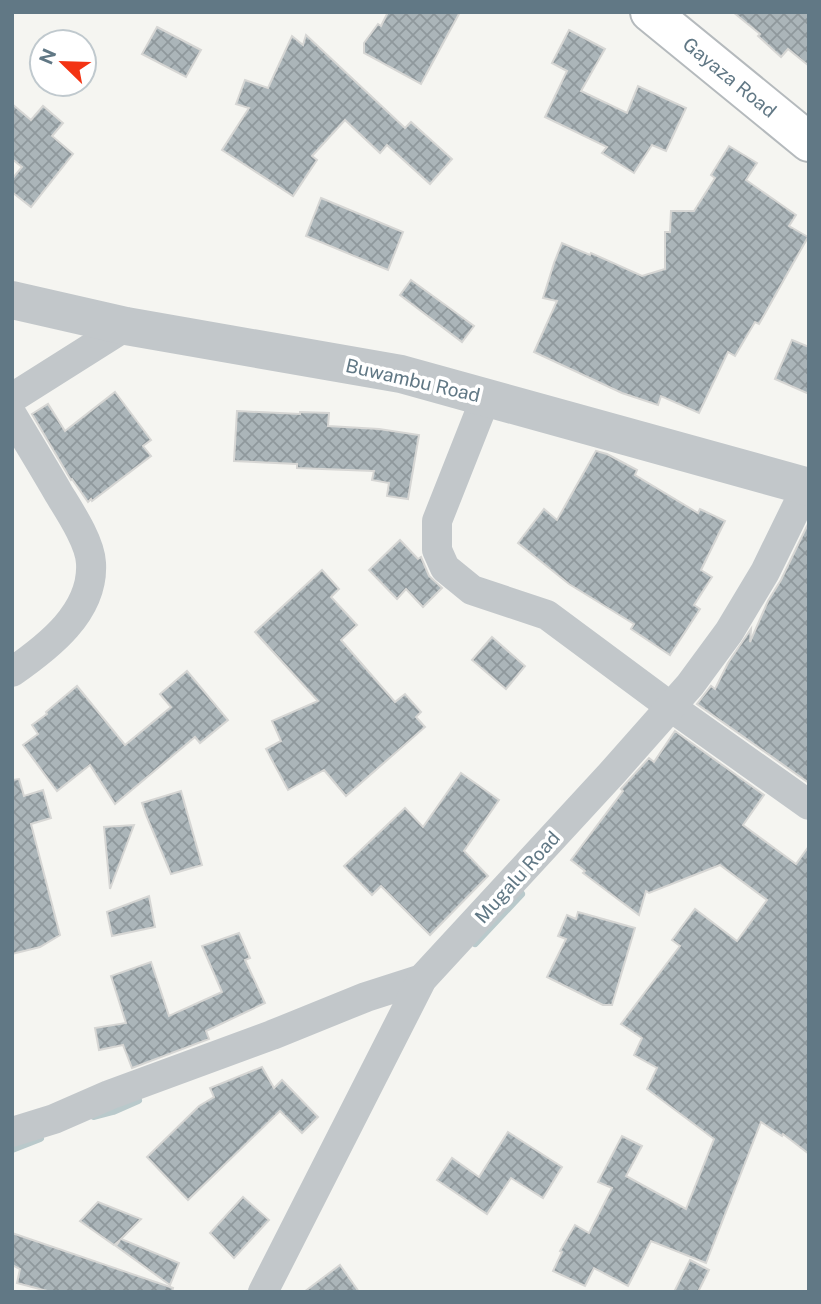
<svg xmlns="http://www.w3.org/2000/svg" width="821" height="1304" font-family="'Public Sans',sans-serif">
<defs>
<pattern id="building-cross-hatch" width="8" height="8" patternUnits="userSpaceOnUse" patternTransform="scale(1.75)"><rect width="8" height="8" fill="#abb5b9"/><path d="M0 0l8 8M0 8l8-8" fill="none" stroke="#8f989c"/></pattern>
</defs>
<rect width="100%" height="100%" fill="#f5f5f1"/>
<g fill="none" stroke-linecap="round" stroke-linejoin="round">
<g stroke="#b9c9cb" stroke-width="8">
<path d="M475 943 521 894"/>
<path d="M94 1116 113 1111 138 1100"/>
<path d="M12 1149 40 1138"/>
</g>
</g>
<g fill="url(#building-cross-hatch)" stroke="#d6d6d4" stroke-width="2">
<path d="M388 12H460L421 84 364 53V43L378 24 381 26Z"/>
<path d="M733 12H809V66L788 49 781 57 758 36 760 34Z"/>
<path d="M157 27 201 50 186 77 142 54Z"/>
<path d="M569 30 605 49 581 91 627 113 638 86 686 108 666 151 652 145 634 173 602 153 607 147 545 117 567 71 552 63Z"/>
<path d="M306 35 405 128 411 122 452 159 430 184 387 145 380 153 345 120 312 156 317 160 293 196 222 150 249 108 236 104 245 80 268 88 292 36 303 45Z"/>
<path d="M12 104 31 120 43 106 63 123 52 136 73 154 31 207 12 192V179L22 167 12 159Z"/>
<path d="M729 146 757 163 746 180 796 215 789 226 808 237 759 324 755 322 735 356 728 352 699 413 661 396 658 405 622 393 534 352 557 301 543 298 554 263 562 243 590 255 591 253 642 276 665 269V232H670L671 211H694L715 178 711 175Z"/>
<path d="M321 198 403 232 388 270 306 236Z"/>
<path d="M411 280 474 326 462 342 400 295Z"/>
<path d="M792 340 809 347V394L775 379Z"/>
<path d="M115 392 151 440 143 446 151 456 92 501 91 499 88 502 72 479 71 480 32 414 48 404 65 431Z"/>
<path d="M237 411 300 414V412L329 413 328 426 379 429 419 435 408 499 387 496 389 483 372 480 374 471 297 468V464L234 461Z"/>
<path d="M596 451 607 454 637 470 635 475 698 513 700 509 725 521 701 570 712 577 694 605 700 609 670 655 631 629 634 624 569 584 518 543 544 509 557 520Z"/>
<path d="M809 522V783L697 704 711 686 715 689 728 663 751 629 750 642 768 601 781 580Z"/>
<path d="M400 540 418 559 421 557 429 576 442 588 423 607 406 589 397 599 369 570Z"/>
<path d="M322 570 339 589 331 597 357 625 341 640 395 702 405 694 421 712 416 717 425 727 346 796 324 770 288 790 266 749 281 741 272 721 318 701 255 632Z"/>
<path d="M492 637 525 666 506 689 472 660Z"/>
<path d="M187 671 228 720 200 743 195 737 115 804 90 765 57 791 23 745 38 734 32 725 47 714 46 712 77 686 125 745 171 707 160 694Z"/>
<path d="M675 731 764 795 743 825 796 864 809 846V1154L783 1134 782 1136 761 1122 706 1263 651 1241 628 1286 594 1268 585 1286 553 1271 562 1252 560 1251 575 1225 589 1233 612 1188 598 1182 622 1136 642 1146 626 1176 686 1209 714 1139 647 1089 657 1068 634 1055 642 1038 621 1024 680 946 672 940 695 909 737 941 767 900 720 865 649 893 646 891 639 915 583 873 585 871 571 860 623 791 621 789 649 758 654 762Z"/>
<path d="M461 773 499 800 464 851 488 876 430 935 381 886 372 895 344 866 405 808 423 827Z"/>
<path d="M19 779 24 796 43 790 51 818 31 824 60 935 40 947 12 954V780Z"/>
<path d="M181 791 202 865 171 874 146 815 142 803Z"/>
<path d="M134 825 110 889 104 827Z"/>
<path d="M149 896 155 927 112 936 107 912Z"/>
<path d="M578 912 635 928 612 1005H603L547 977 566 939 558 936 567 915 576 919Z"/>
<path d="M239 933 250 958 245 960 265 1003 206 1031 209 1039 132 1068 123 1045 99 1050 95 1028 126 1023 111 976 151 962 169 1016 222 992 202 946Z"/>
<path d="M262 1067 274 1088 282 1080 318 1117 302 1133 280 1111 188 1200 147 1157 199 1106 214 1097 210 1088Z"/>
<path d="M508 1132 562 1167 543 1198 511 1178 487 1214 437 1180 452 1158 479 1177Z"/>
<path d="M243 1197 269 1220 234 1258 210 1233Z"/>
<path d="M98 1202 141 1219 121 1239 179 1263 170 1285 116 1246 120 1240 114 1245 80 1221Z"/>
<path d="M12 1233 173 1288 172 1292H51L17 1283 20 1269 12 1265Z"/>
<path d="M690 1260 709 1270 698 1292H674Z"/>
<path d="M340 1265 359 1292H304Z"/>
</g>
<g fill="none" stroke-linecap="round" stroke-linejoin="round">
<defs>
<g id="primary">
<path id="s1" d="M650 12 809 142"/>
</g>
</defs>
<use href="#primary" stroke="#b5babd" stroke-width="42"/>
<g stroke="#c2c7ca" stroke-width="30">
<path d="M486 397 437 521V550L445 568 472 590 547 615 671 707 809 805"/>
<path d="M12 398 126 326"/>
<path d="M12 415C28 442 44 468 59 494 70 512 90 542 91 563 94 612 48 647 12 672"/>
<path d="M12 1132 54 1119 109 1095 272 1035 366 997 422 979"/>
<path d="M263 1292 422 979 613 772 690 685 729 632 765 572 807 486"/>
</g>
<path stroke="#c2c7ca" stroke-width="38" d="M12 300 126 326 401 374 809 487"/>
<use href="#primary" stroke="#fff" stroke-width="38"/>
</g>
<g text-anchor="middle" dominant-baseline="central" stroke-width="7" stroke-linejoin="round" paint-order="stroke">
<g font-size="19" fill="#617885" stroke="#fff">
<text stroke="none"><textPath href="#s1" startOffset="103">Gayaza Road</textPath></text>
<text transform="translate(413 380) rotate(13)">Buwambu Road</text>
<text transform="translate(517 877) rotate(-48)">Mugalu Road</text>
</g>
</g>
<rect width="821" height="1304" fill="none" stroke="#617885" stroke-width="28"/>
<g transform="translate(63 63) rotate(293)"><circle r="33" fill="#ffffff" stroke="#c0c9ce" stroke-width="2"/>
<path d="M0-5L12 26L0 18L-12 26Z" fill="#f33313"/>
<text y="-10" font-size="19" font-weight="bold" text-anchor="middle" fill="#617885">N</text>
</g>
</svg>
